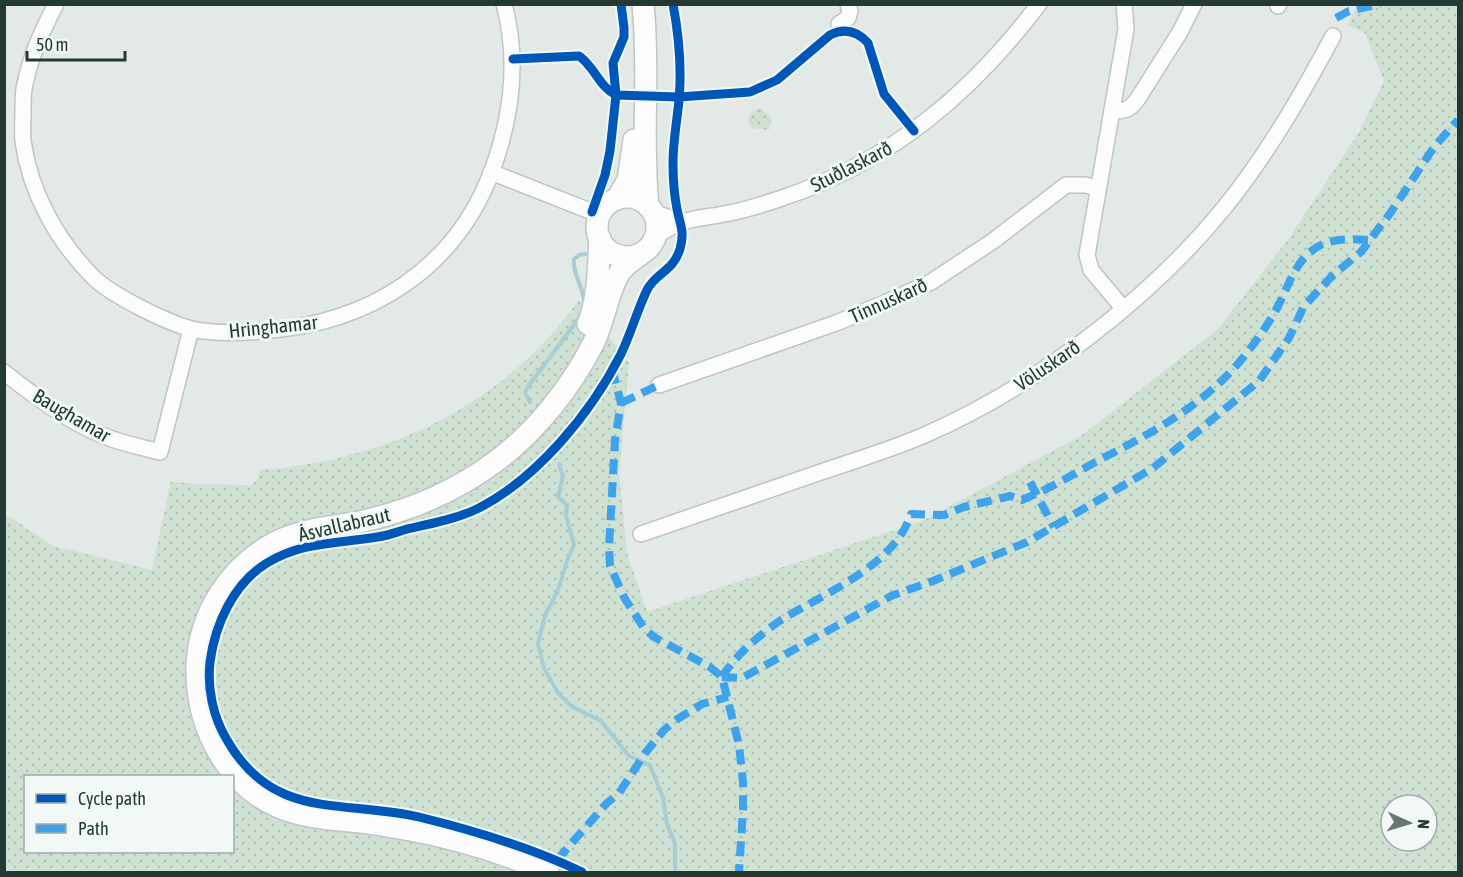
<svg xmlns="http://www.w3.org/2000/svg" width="1463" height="877" font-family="'Asap Condensed',sans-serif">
<defs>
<pattern id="grass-dots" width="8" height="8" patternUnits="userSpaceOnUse" patternTransform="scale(1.5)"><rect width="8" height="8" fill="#cee1d3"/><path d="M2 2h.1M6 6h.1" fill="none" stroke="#b1c2b6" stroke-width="1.8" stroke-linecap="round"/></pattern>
</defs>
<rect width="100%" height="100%" fill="#e3e9e6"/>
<g fill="url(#grass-dots)" fill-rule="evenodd">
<path d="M1357 5H1458V872H5L4 513 53 546 152 570 171 481 193 484 251 485 257 480 260 470C388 460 503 406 579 300L629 362 619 473 627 553 647 612 922 521 1081 436 1218 329 1290 237 1359 132 1384 81 1365 33 1348 25ZM26 776H232V852H26ZM1391 805H1427V841H1391Z"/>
<path d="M760 108 772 118 769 130 752 128C745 119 749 110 760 108Z"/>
</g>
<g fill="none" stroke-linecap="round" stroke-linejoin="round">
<g stroke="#a7ced4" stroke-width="4">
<path d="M584 304C585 288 572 275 574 259L579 255 586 254"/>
<path d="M530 402 525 393 527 388 580 317"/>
<path d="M559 464 563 476 558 497 567 505 566 515 574 545 567 561 558 590 546 613 541 631 538 644 544 668 558 693 571 706 601 721 629 756 650 765 663 798 667 824 675 844V872"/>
</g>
<defs>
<g id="street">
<path d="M56 4C41 33 30 57 24 89 23 96 23 105 23 112 23 122 22 132 23 141 30 193 58 242 94 278 113 296 166 322 191 329 214 334 239 333 262 331 368 324 456 270 493 168 512 115 519 60 504 4"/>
<path d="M1278 6 1279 4"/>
<path d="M839 24 848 18 850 11 848 4"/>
<path d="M1112 110C1124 112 1129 110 1137 100L1180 32 1194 4"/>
<path d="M491 172 600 215"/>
<path d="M653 212 681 222"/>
<path d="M656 236C664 231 672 226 680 223 695 217 713 217 729 213 747 210 764 204 782 198 890 162 971 94 1039 4"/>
<path d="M1123 308 1091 270 1087 255 1126 29 1124 4"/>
<path d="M4 372C35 397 77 428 115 440 130 445 145 448 160 452L191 329"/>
<path d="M659 385 836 323 887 302 931 282 993 241 1066 185H1085L1098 188"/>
<path d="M641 534C701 513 761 493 821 472 856 460 893 449 927 434 1036 386 1149 300 1224 208 1267 155 1301 96 1333 36"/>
</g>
<g id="secondary">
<path d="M643 4C650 72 641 139 648 206"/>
<circle cx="627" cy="227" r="30"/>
<path d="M617 199 628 180 634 140"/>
<path d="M588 324C599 298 598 267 600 239"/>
<path d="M548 872C504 853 458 839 411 830 394 827 378 824 361 822 339 820 317 819 296 813 230 795 195 729 197 664 200 615 227 571 269 546 297 529 328 528 359 522 410 511 457 491 499 459 537 430 571 387 593 344 604 323 608 290 620 272 625 265 634 259 641 254"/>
</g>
</defs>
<use href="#street" stroke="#c0c5c3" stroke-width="18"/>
<use href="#secondary" stroke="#c0c6c3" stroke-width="24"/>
<use href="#street" stroke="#fbfcfb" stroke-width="15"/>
<use href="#secondary" stroke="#fbfcfb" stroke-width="21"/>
<g stroke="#3ea3eb" stroke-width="8" stroke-dasharray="15 8" stroke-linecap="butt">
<path d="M1336 18 1349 11 1380 4"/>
<path d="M612 369 621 403 615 440 609 547 610 566 625 599 644 628 654 637 710 667 722 677 739 745 743 782V810L739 872"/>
<path d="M621 403 659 385"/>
<path d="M1030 482 1054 527"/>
<path d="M722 677 742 678 891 596 933 581 1027 542 1153 468 1259 381 1289 338 1304 306 1333 275 1361 252 1391 212 1434 147 1458 120"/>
<path d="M722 677C736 655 759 635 781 620 825 593 894 566 911 514L944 515 964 507 1010 496 1022 500C1049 489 1074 474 1099 460 1156 431 1210 402 1249 350 1259 337 1269 323 1277 308 1287 290 1293 267 1309 253 1327 237 1347 239 1369 240"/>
<path d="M557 860 606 804 619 793 646 752 664 730 676 720 702 704 728 697"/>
</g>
<defs>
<g id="cycleway">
<path d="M513 59 579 56C595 67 599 87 616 95L679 97 750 92 777 80 830 35C844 28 857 31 868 43L884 94 914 131"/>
<path d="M592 212 605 175 610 151 616 95 613 63 624 37V28L621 4"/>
<path d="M582 872C530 847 476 831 419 817 343 799 274 822 227 740 213 717 207 688 210 662 215 624 234 583 267 563 304 541 337 544 377 537 387 536 397 532 407 529 430 524 456 519 477 509 537 479 591 413 621 354 631 333 637 311 647 290 655 273 673 272 680 249 685 231 680 225 677 209 674 194 673 178 673 163 673 142 677 121 679 100 682 67 679 36 673 4"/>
</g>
</defs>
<use href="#cycleway" stroke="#f2f8f5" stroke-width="13"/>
<use href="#cycleway" stroke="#0057b8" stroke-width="9"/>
</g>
<g text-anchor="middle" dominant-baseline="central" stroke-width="6" stroke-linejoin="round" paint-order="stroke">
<g font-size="20" fill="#233a34" stroke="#f2f8f5">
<text transform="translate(851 166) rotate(-27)">Stuðlaskarð</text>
<text transform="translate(888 300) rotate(-24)">Tinnuskarð</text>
<text transform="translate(273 326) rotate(-6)">Hringhamar</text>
<text transform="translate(1047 365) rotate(-34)">Völuskarð</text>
<text transform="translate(72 415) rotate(30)">Baughamar</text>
<text transform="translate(344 524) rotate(-13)">Ásvallabraut</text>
</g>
</g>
<rect width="1463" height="877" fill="none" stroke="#233a34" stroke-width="12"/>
<rect x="24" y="775" width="210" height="78" fill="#f2f8f5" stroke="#9faca8" stroke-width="1.5"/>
<rect x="36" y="794" width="30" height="9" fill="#0057b8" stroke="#9faca8" stroke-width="1.5"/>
<text x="78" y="805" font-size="18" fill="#233a34">Cycle path</text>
<rect x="36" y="824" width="30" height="9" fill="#3ea3eb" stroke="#9faca8" stroke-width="1.5"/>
<text x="78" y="835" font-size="18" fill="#233a34">Path</text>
<g transform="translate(1409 823) rotate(94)"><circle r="28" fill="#f2f8f5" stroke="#9faca8" stroke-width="1.5"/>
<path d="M0-4.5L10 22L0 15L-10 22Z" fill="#667772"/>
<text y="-9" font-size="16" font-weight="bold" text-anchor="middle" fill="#233a34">N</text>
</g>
<path d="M27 51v9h98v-9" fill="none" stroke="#233a34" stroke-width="3"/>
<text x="36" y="51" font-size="18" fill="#233a34" stroke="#f2f8f5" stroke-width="4.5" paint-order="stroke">50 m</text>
</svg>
